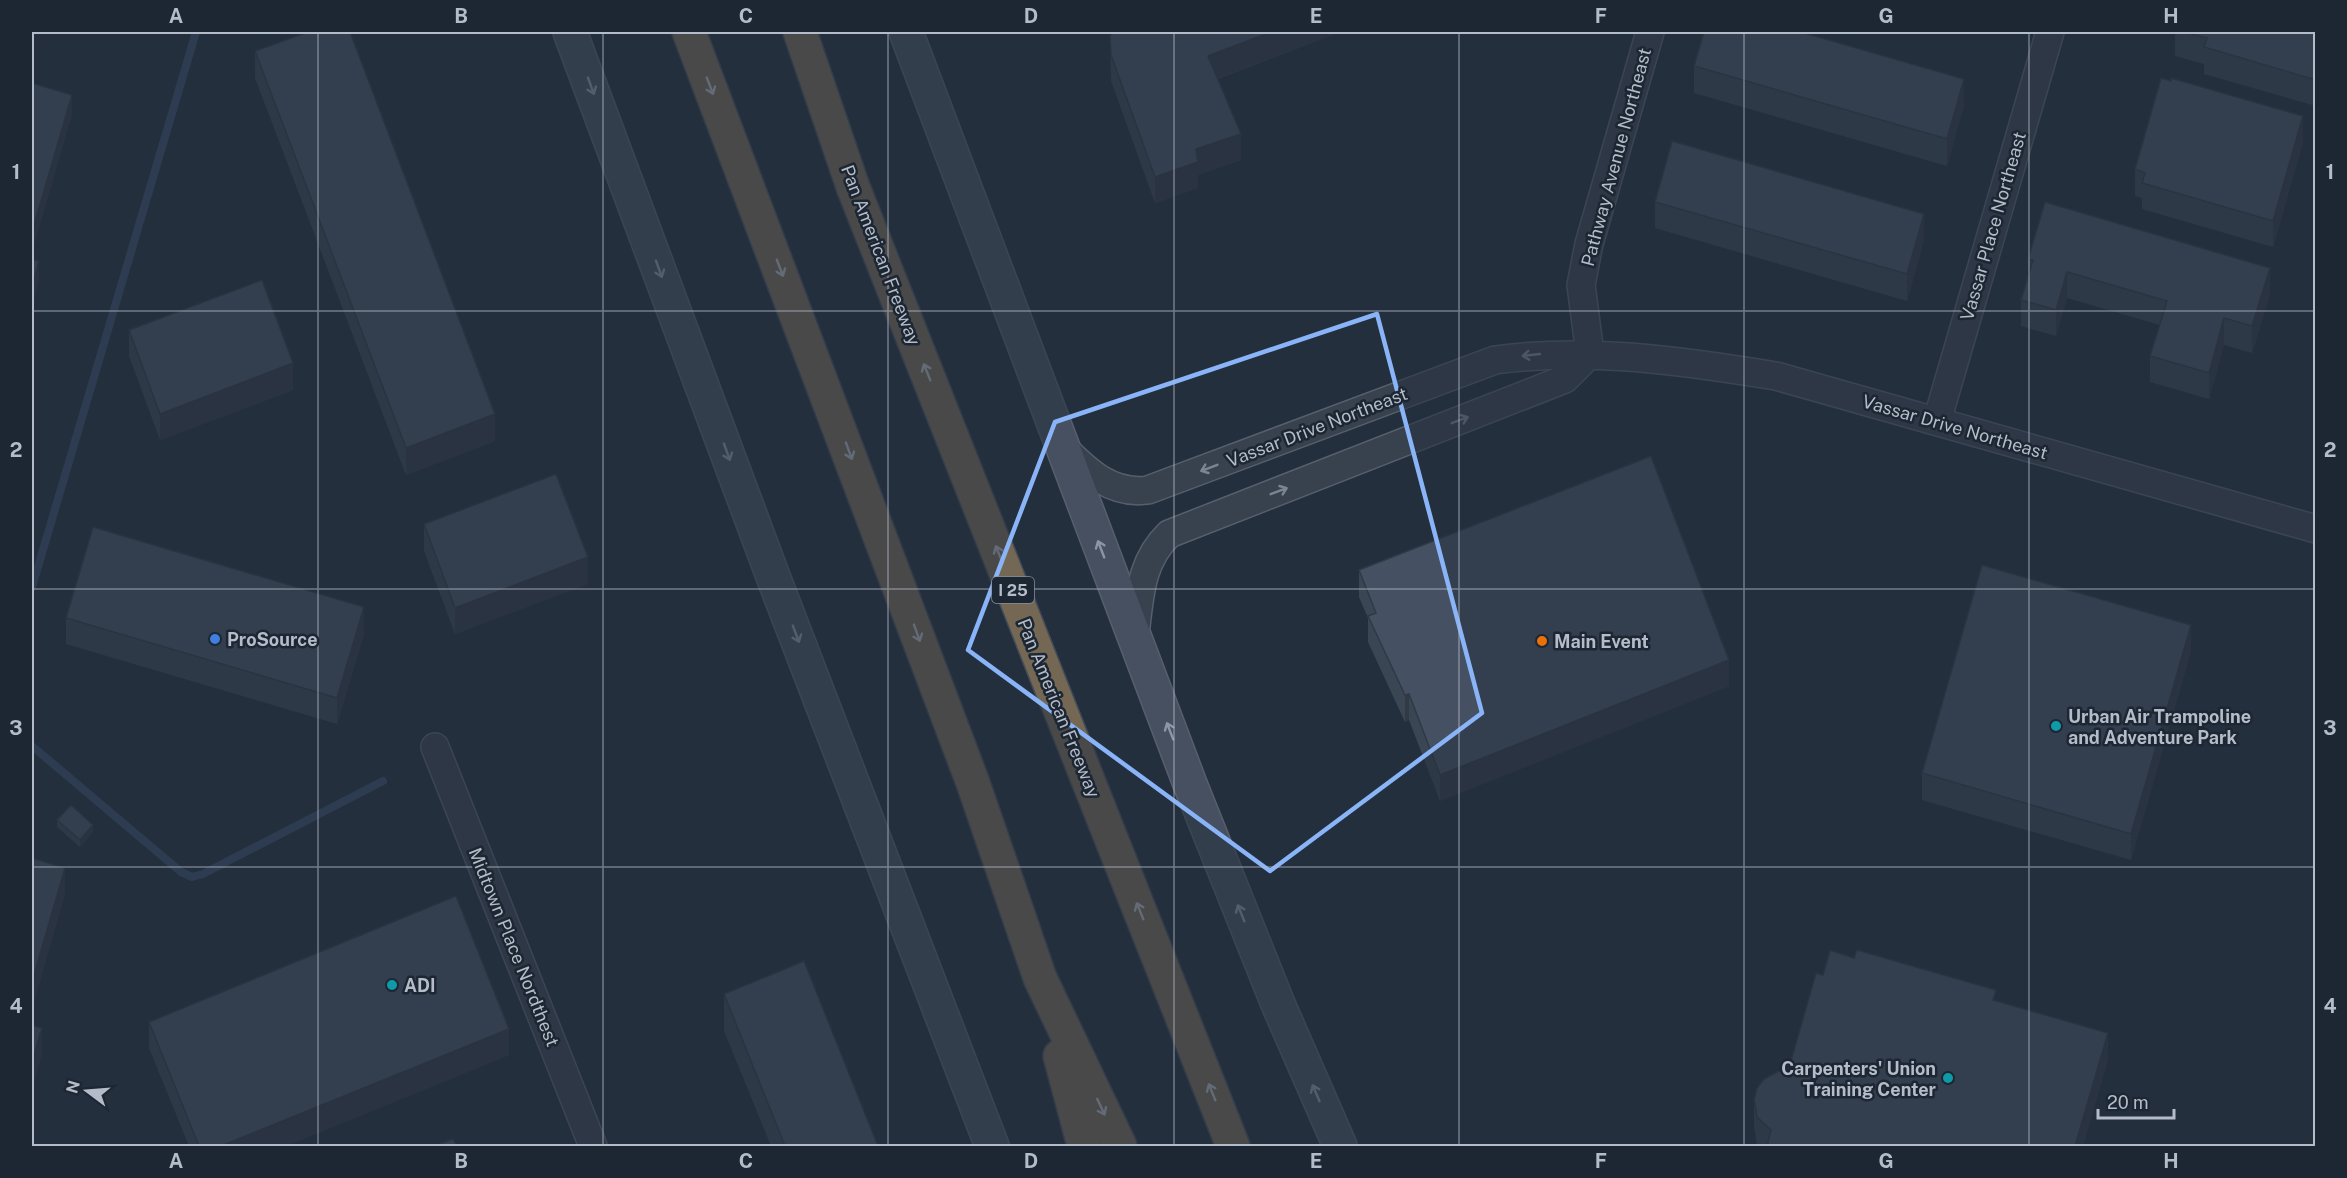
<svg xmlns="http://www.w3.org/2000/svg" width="2347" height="1178" font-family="'Public Sans',sans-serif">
<rect width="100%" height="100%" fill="#242f3e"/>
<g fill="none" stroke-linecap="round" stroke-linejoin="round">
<g stroke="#394c67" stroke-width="8">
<path d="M32 587 196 32"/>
<path d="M32 746 181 872 192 877 203 874 383 781"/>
</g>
<defs>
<g id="minor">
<path d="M1590 354 1581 285 1589 244 1650 32"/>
<path d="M1937 421 2050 32"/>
<path d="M1064 448C1088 472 1112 495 1148 490L1495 360C1589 347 1683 361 1776 376L2316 529"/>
<path d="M1135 634C1140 596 1140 562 1169 534L1565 379 1590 354"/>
<path d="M435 747 593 1146"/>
</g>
<g id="secondary">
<path d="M570 32 774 579 992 1146"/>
<path d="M906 32 1190 784 1278 1004 1340 1146"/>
</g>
<g id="motorway">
<path d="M689 32 973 783 1040 978 1120 1146"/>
<path d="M800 32 853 187 1233 1146"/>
<path d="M1060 1056 1084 1146"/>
</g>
</defs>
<use href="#minor" stroke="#565f6c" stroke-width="30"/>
<use href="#secondary" stroke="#565f6c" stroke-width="36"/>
<use href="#motorway" stroke="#434c59" stroke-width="36"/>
<use href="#minor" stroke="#38414e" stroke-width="27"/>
<use href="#secondary" stroke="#465061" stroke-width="33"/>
<use href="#motorway" stroke="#746855" stroke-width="33"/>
</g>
<g fill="#3b4654">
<path d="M1112 32H1340L1218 79 1241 160 1198 175V188L1155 203 1111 81 1110 36Z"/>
<path d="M2175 32H2316V106L2204 74V64L2175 56Z"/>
<path d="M255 51 495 441 406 475 255 78Z"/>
<path d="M1694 66 1964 105 1947 166 1694 93Z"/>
<path d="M2303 142 2273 247 2142 209V198L2135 196V169Z"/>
<path d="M1655 202 1924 240 1907 301 1655 228Z"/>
<path d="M2028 259 2270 294 2252 353 2224 345 2209 399 2150 382V356L2160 325 2067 298 2056 336 2021 326V300L2028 277Z"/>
<path d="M129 330 293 390 160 440 129 356Z"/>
<path d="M424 524 588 584 455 634 424 551Z"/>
<path d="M1359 570 1729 686 1440 801 1409 720 1405 722 1368 642V618L1359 597Z"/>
<path d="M66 618 364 634 337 724 66 644Z"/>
<path d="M2191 651 2131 860 1922 800V773Z"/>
<path d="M57 820 93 832 80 847 57 827Z"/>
<path d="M1823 975 1996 1001 2108 1059 2083 1146H1761L1757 1144 1754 1126V1100L1788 1071Z"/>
<path d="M724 994 878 1146H771L724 1031Z"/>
<path d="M149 1022 509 1055 286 1146H189L149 1048Z"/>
</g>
<g fill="#303945">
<path d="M1271 32H1340L1208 82V56Z"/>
<path d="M1964 79V105L1947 166V139Z"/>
<path d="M72 95V115L32 252V232Z"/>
<path d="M2303 116V142L2273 247V221Z"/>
<path d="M1241 134V160L1198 175V188L1155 203V177L1196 149Z"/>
<path d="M1924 214V240L1907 301V274Z"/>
<path d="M39 261V281L32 307V287Z"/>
<path d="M2270 268V294L2252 353V326Z"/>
<path d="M2067 272V298L2056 336V310Z"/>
<path d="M2224 318V345L2209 399V373Z"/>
<path d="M293 363V390L160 440V414Z"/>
<path d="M495 414V441L406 475V448Z"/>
<path d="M588 557V584L455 634V608Z"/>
<path d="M364 607V634L337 724V698Z"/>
<path d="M2191 625V651L2131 860V834Z"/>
<path d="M1729 660V686L1440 801V775Z"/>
<path d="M1409 694V720L1405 722V695Z"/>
<path d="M93 825V832L80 847V840Z"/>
<path d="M65 868V895L32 1009V982Z"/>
<path d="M42 1028V1054L32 1089V1062Z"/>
<path d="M509 1029V1055L286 1146H221Z"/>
<path d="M2108 1033V1059L2083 1146H2075Z"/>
</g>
<g fill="#455162" stroke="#303945" stroke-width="1.5">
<path d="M308 32H350L495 414 406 448 255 51Z"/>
<path d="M1112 32H1271L1208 56 1241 134 1196 149 1198 162 1155 177 1111 55 1110 36Z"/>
<path d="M1704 32H1801L1964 79 1947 139 1694 66Z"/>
<path d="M2183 32H2316V80L2204 47 2207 38Z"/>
<path d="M2161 78 2171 81V78L2303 116 2273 221 2142 183 2145 173 2135 169Z"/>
<path d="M32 83 72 95 32 232Z"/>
<path d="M1672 141 1924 214 1907 274 1655 202Z"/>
<path d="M2045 202 2270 268 2252 326 2224 318 2209 373 2150 356 2167 301 2067 272 2056 310 2021 300 2033 260 2028 259Z"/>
<path d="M32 259 39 261 32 287Z"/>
<path d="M262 280 293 363 160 414 129 330Z"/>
<path d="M1651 456 1729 660 1440 775 1409 694 1405 695 1368 616 1376 613 1359 570Z"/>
<path d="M556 474 588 557 455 608 424 524Z"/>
<path d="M93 527 364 607 337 698 66 618Z"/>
<path d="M1982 565 2191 625 2131 834 1922 773Z"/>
<path d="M71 805 93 825 80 840 57 820Z"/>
<path d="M32 858 65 868 32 982Z"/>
<path d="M456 896 509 1029 221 1146H199L149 1022Z"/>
<path d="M1830 950 1854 958 1857 950 1996 990 1993 1000 2108 1033 2075 1146H1767L1771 1130 1757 1117 1754 1100 1757 1088 1764 1079 1779 1071H1788L1816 973 1823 975Z"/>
<path d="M804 961 878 1146H785L724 994Z"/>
<path d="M32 1025 42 1028 32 1062Z"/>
<path d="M453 1139 457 1146H434Z"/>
</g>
<defs><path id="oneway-shaft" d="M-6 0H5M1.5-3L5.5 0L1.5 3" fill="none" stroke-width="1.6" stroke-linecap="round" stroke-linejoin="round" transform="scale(1.5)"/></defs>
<g stroke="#8e96a5">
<use href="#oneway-shaft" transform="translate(591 86) rotate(70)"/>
<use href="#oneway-shaft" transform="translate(659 269) rotate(70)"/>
<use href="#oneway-shaft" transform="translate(727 452) rotate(70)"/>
<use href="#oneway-shaft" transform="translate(1101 549) rotate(-111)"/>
<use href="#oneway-shaft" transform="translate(796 634) rotate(69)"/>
<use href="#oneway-shaft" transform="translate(1170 731) rotate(-111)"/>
<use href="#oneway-shaft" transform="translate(1241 913) rotate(-112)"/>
<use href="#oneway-shaft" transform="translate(1316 1093) rotate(-113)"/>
</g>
<g stroke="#aeb4bd">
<use href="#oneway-shaft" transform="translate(710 86) rotate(69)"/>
<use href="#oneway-shaft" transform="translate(780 268) rotate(69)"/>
<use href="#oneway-shaft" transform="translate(927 372) rotate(-112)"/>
<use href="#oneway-shaft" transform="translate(849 451) rotate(70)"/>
<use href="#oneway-shaft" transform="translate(999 554) rotate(-112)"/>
<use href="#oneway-shaft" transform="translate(917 633) rotate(70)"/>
<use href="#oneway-shaft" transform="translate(1140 911) rotate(-112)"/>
<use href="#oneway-shaft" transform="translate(1212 1092) rotate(-112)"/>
<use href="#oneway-shaft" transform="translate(1101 1107) rotate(65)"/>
</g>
<g stroke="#7c8592">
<use href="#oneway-shaft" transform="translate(1531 355) rotate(174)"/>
<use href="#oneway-shaft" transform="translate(1460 420) rotate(-21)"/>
<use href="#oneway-shaft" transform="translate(1209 468) rotate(159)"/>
<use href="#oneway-shaft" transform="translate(1279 491) rotate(-21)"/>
</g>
<path d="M0 0H2347V1178H0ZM1377 314 1482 713 1270 871 968 650 1055 422Z" fill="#242f3e" fill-opacity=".55" fill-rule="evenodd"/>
<path fill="none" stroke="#8ab4f8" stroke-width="4.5" stroke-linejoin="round" d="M1377 314 1482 713 1270 871 968 650 1055 422Z"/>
<path fill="none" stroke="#b4bcc9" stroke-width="1.5" stroke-opacity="0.55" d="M318 32V1146M603 32V1146M888 32V1146M1174 32V1146M1459 32V1146M1744 32V1146M2029 32V1146M32 311H2316M32 589H2316M32 867H2316"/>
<circle fill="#3f7fe0" stroke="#1d2633" stroke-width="2" cx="215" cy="639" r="6"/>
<circle fill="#e8710a" stroke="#1d2633" stroke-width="2" cx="1542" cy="641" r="6"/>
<g fill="#0f9aa8" stroke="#1d2633" stroke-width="2">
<circle cx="2056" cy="726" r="6"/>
<circle cx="392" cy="985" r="6"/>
<circle cx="1948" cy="1078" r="6"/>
</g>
<g text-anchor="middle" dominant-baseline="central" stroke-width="5" stroke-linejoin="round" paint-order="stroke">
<rect fill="#1d2633" stroke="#878f9c" stroke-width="1.5" x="992" y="577" width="42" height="26" rx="4.5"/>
<g font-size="16" font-weight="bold" fill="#b4bcc9">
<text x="1013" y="590">I 25</text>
</g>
<g font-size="18" fill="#b4bcc9" stroke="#1d2633">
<text transform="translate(1616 157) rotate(-75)">Pathway Avenue Northeast</text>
<text transform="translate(1993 226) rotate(-74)">Vassar Place Northeast</text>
<text transform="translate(881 255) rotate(69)">Pan American Freeway</text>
<text transform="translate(1317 427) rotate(-21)">Vassar Drive Northeast</text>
<text transform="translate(1955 427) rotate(16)">Vassar Drive Northeast</text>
<text transform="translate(1059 708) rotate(68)">Pan American Freeway</text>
<text transform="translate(514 947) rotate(68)">Midtown Place Nordthest</text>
</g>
<g font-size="18" font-weight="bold" fill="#b4bcc9" stroke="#1d2633" text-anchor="start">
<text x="227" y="639">ProSource</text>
<text x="1554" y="641">Main Event</text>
<text x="2068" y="716">Urban Air Trampoline<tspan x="2068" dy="21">and Adventure Park</tspan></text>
<text x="404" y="985">ADI</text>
<text x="1936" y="1068" text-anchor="end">Carpenters' Union<tspan x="1936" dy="21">Training Center</tspan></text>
</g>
</g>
<rect width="2347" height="1178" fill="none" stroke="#1d2633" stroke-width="66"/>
<g transform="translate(87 1091) rotate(286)" stroke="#1d2633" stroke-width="4.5" paint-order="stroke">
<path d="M0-4.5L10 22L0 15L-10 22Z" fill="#b4bcc9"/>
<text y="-9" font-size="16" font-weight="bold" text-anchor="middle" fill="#b4bcc9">N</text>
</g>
<path d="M2098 1109v9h76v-9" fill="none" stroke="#b4bcc9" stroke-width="3"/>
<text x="2107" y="1109" font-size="18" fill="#b4bcc9" stroke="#1d2633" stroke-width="4.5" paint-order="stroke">20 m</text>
<rect x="33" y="33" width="2281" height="1112" fill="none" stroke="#b4bcc9" stroke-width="2"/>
<g font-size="20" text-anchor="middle" font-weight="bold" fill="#b4bcc9">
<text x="176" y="23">A</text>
<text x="461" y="23">B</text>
<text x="746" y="23">C</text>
<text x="1031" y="23">D</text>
<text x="1316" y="23">E</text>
<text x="1601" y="23">F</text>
<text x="1886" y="23">G</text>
<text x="2171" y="23">H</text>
<text x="16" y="179">1</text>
<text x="2330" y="179">1</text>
<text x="16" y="457">2</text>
<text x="2330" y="457">2</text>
<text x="16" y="735">3</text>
<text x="2330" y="735">3</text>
<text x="16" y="1013">4</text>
<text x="2330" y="1013">4</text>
<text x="176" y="1168">A</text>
<text x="461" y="1168">B</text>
<text x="746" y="1168">C</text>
<text x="1031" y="1168">D</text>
<text x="1316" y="1168">E</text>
<text x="1601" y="1168">F</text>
<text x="1886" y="1168">G</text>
<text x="2171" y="1168">H</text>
</g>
</svg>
